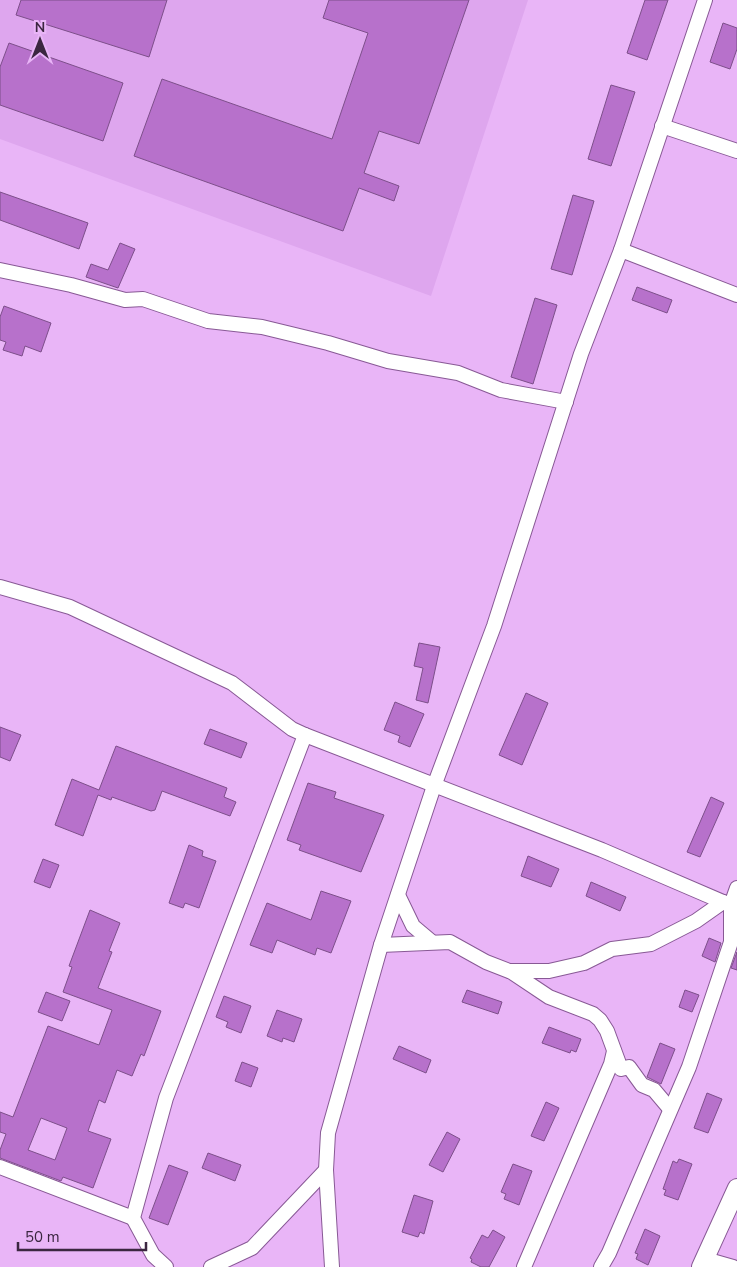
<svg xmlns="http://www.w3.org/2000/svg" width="737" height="1267" font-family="'Nunito Sans',sans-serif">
<rect width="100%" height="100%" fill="#e9b5f7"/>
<path fill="#dea6ee" d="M0 0H528L431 296 0 139Z"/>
<g fill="#b771cb" stroke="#7d4f8a" fill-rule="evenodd">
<path d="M21 0H167L149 57 16 15Z"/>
<path d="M329 0H469L419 144 379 131 364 173 399 186 394 201 359 188 343 231 134 156 162 79 332 139 368 33 323 18Z"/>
<path d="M645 0H668L647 60 627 53Z"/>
<path d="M723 23 737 28V49L730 69 710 62Z"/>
<path d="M9 43 123 83 103 141 0 105V67Z"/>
<path d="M611 85 635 92 611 166 588 159Z"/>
<path d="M0 192 88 223 79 249 0 220Z"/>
<path d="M573 195 594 201 572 275 551 269Z"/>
<path d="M120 243 135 249 118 288 86 277 91 264 108 270Z"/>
<path d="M637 287 672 300 667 313 632 300Z"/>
<path d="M535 298 557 305 533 384 511 377Z"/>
<path d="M4 306 51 323 41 352 25 346 22 356 3 350 6 342 0 340V317Z"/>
<path d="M419 643 440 647 428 703 416 700 423 668 414 666Z"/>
<path d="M526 693 548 703 522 765 499 755Z"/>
<path d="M395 702 424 714 410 747 398 742 400 736 384 730Z"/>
<path d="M0 727 21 735 10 761 0 757Z"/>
<path d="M210 729 247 743 241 758 204 744Z"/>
<path d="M116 746 227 788 224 797 236 802 230 816 162 791 155 810 151 811 112 797 111 800 98 795 83 836 55 825 72 779 99 790Z"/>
<path d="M308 783 336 792 334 798 384 815 361 872 299 850 301 845 287 840Z"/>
<path d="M711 797 724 803 700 857 687 852Z"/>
<path d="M189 845 203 851 202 856 216 861 199 908 185 903 183 908 169 903Z"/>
<path d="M528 856 559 869 551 887 521 876Z"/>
<path d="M43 859 59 865 50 888 34 882Z"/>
<path d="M591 882 626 897 620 911 586 896Z"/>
<path d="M321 891 351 901 331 953 317 948 315 955 277 940 272 953 250 945 267 903 311 920Z"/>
<path d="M90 910 120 923 109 951 112 952 98 988 161 1011 144 1056 141 1054 132 1076 117 1070 105 1103 99 1100 88 1131 111 1139 93 1188 63 1177 61 1181 0 1158V1150L6 1134 0 1132V1112L13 1117 48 1026 99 1045 112 1010 63 992 72 967 69 966ZM41 1118 67 1128 55 1160 28 1150Z"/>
<path d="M709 938 721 943 715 962 702 956Z"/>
<path d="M737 952V970L731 968Z"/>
<path d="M467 990 502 1002 498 1014 462 1002Z"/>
<path d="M685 990 699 995 692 1012 679 1007Z"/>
<path d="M46 992 70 1001 62 1021 38 1012Z"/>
<path d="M224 996 251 1006 241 1033 226 1027 228 1022 216 1017Z"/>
<path d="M277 1010 302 1019 294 1042 283 1038 282 1042 267 1036Z"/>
<path d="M549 1027 581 1039 576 1052 571 1050 570 1053 542 1043Z"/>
<path d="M660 1043 675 1049 661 1084 647 1077Z"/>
<path d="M399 1046 431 1060 426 1073 393 1059Z"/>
<path d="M242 1062 258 1068 251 1087 235 1081Z"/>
<path d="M707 1093 722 1099 708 1133 694 1128Z"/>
<path d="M546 1102 559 1108 544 1141 531 1136Z"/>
<path d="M447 1132 460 1139 443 1172 429 1165Z"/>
<path d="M208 1153 241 1165 235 1181 202 1168Z"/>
<path d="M679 1159 692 1164 678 1200 664 1195 666 1190 663 1189 673 1161 677 1163Z"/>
<path d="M513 1164 532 1171 519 1205 504 1199 506 1194 501 1192Z"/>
<path d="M169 1165 188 1172 168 1225 149 1218Z"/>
<path d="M414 1195 433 1201 424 1234 420 1232 418 1237 402 1232Z"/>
<path d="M645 1229 660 1236 648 1265 636 1259 638 1254 635 1253Z"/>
<path d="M493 1230 505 1237 489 1267H481L471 1262 472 1259 470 1258 482 1235 488 1238Z"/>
</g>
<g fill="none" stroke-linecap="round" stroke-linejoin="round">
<defs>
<g id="minor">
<path d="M662 126 737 151"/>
<path d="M621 250 737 295"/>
<path d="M0 270 71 285 125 300 143 299 208 321 262 327 328 343 388 361 458 373 501 390 566 402"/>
<path d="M0 587 70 607 232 683 292 729 305 735 602 850 737 908"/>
<path d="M398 895 413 926 432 942"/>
<path d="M381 945 450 942 486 962 509 971H549L584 963 612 949 651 944 696 921 723 902"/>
<path d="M510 971 549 997 593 1014 600 1020 607 1031 621 1069 629 1067 642 1085 654 1090 670 1109"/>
<path d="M0 1167 133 1218"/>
<path d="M705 1259 733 1267"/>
<path d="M166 1267 153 1255 133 1218 166 1098 305 735"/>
<path d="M211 1267 252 1248 326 1170"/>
<path d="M332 1267 326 1170 328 1133 381 945 434 786 494 626 581 354 621 250 705 0"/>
<path d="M524 1267 611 1064 614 1051"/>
<path d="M601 1267 609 1253 689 1067 731 942V905L737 888"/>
</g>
<path id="tertiary" d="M701 1267 737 1188"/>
</defs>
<use href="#minor" stroke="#885995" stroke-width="16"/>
<use href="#tertiary" stroke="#885995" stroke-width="20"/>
<use href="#minor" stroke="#fff" stroke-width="14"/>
<use href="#tertiary" stroke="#fff" stroke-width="18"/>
</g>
<g transform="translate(40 40)" stroke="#e9b5f7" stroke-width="4" paint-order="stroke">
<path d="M0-4L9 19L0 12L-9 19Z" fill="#3b2640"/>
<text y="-8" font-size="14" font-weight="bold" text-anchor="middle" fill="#3b2640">N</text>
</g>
<path d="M18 1242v8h128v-8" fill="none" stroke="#3b2640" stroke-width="2.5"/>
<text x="25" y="1242" font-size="15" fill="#3b2640" stroke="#e9b5f7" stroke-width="4" paint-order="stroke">50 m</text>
</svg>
